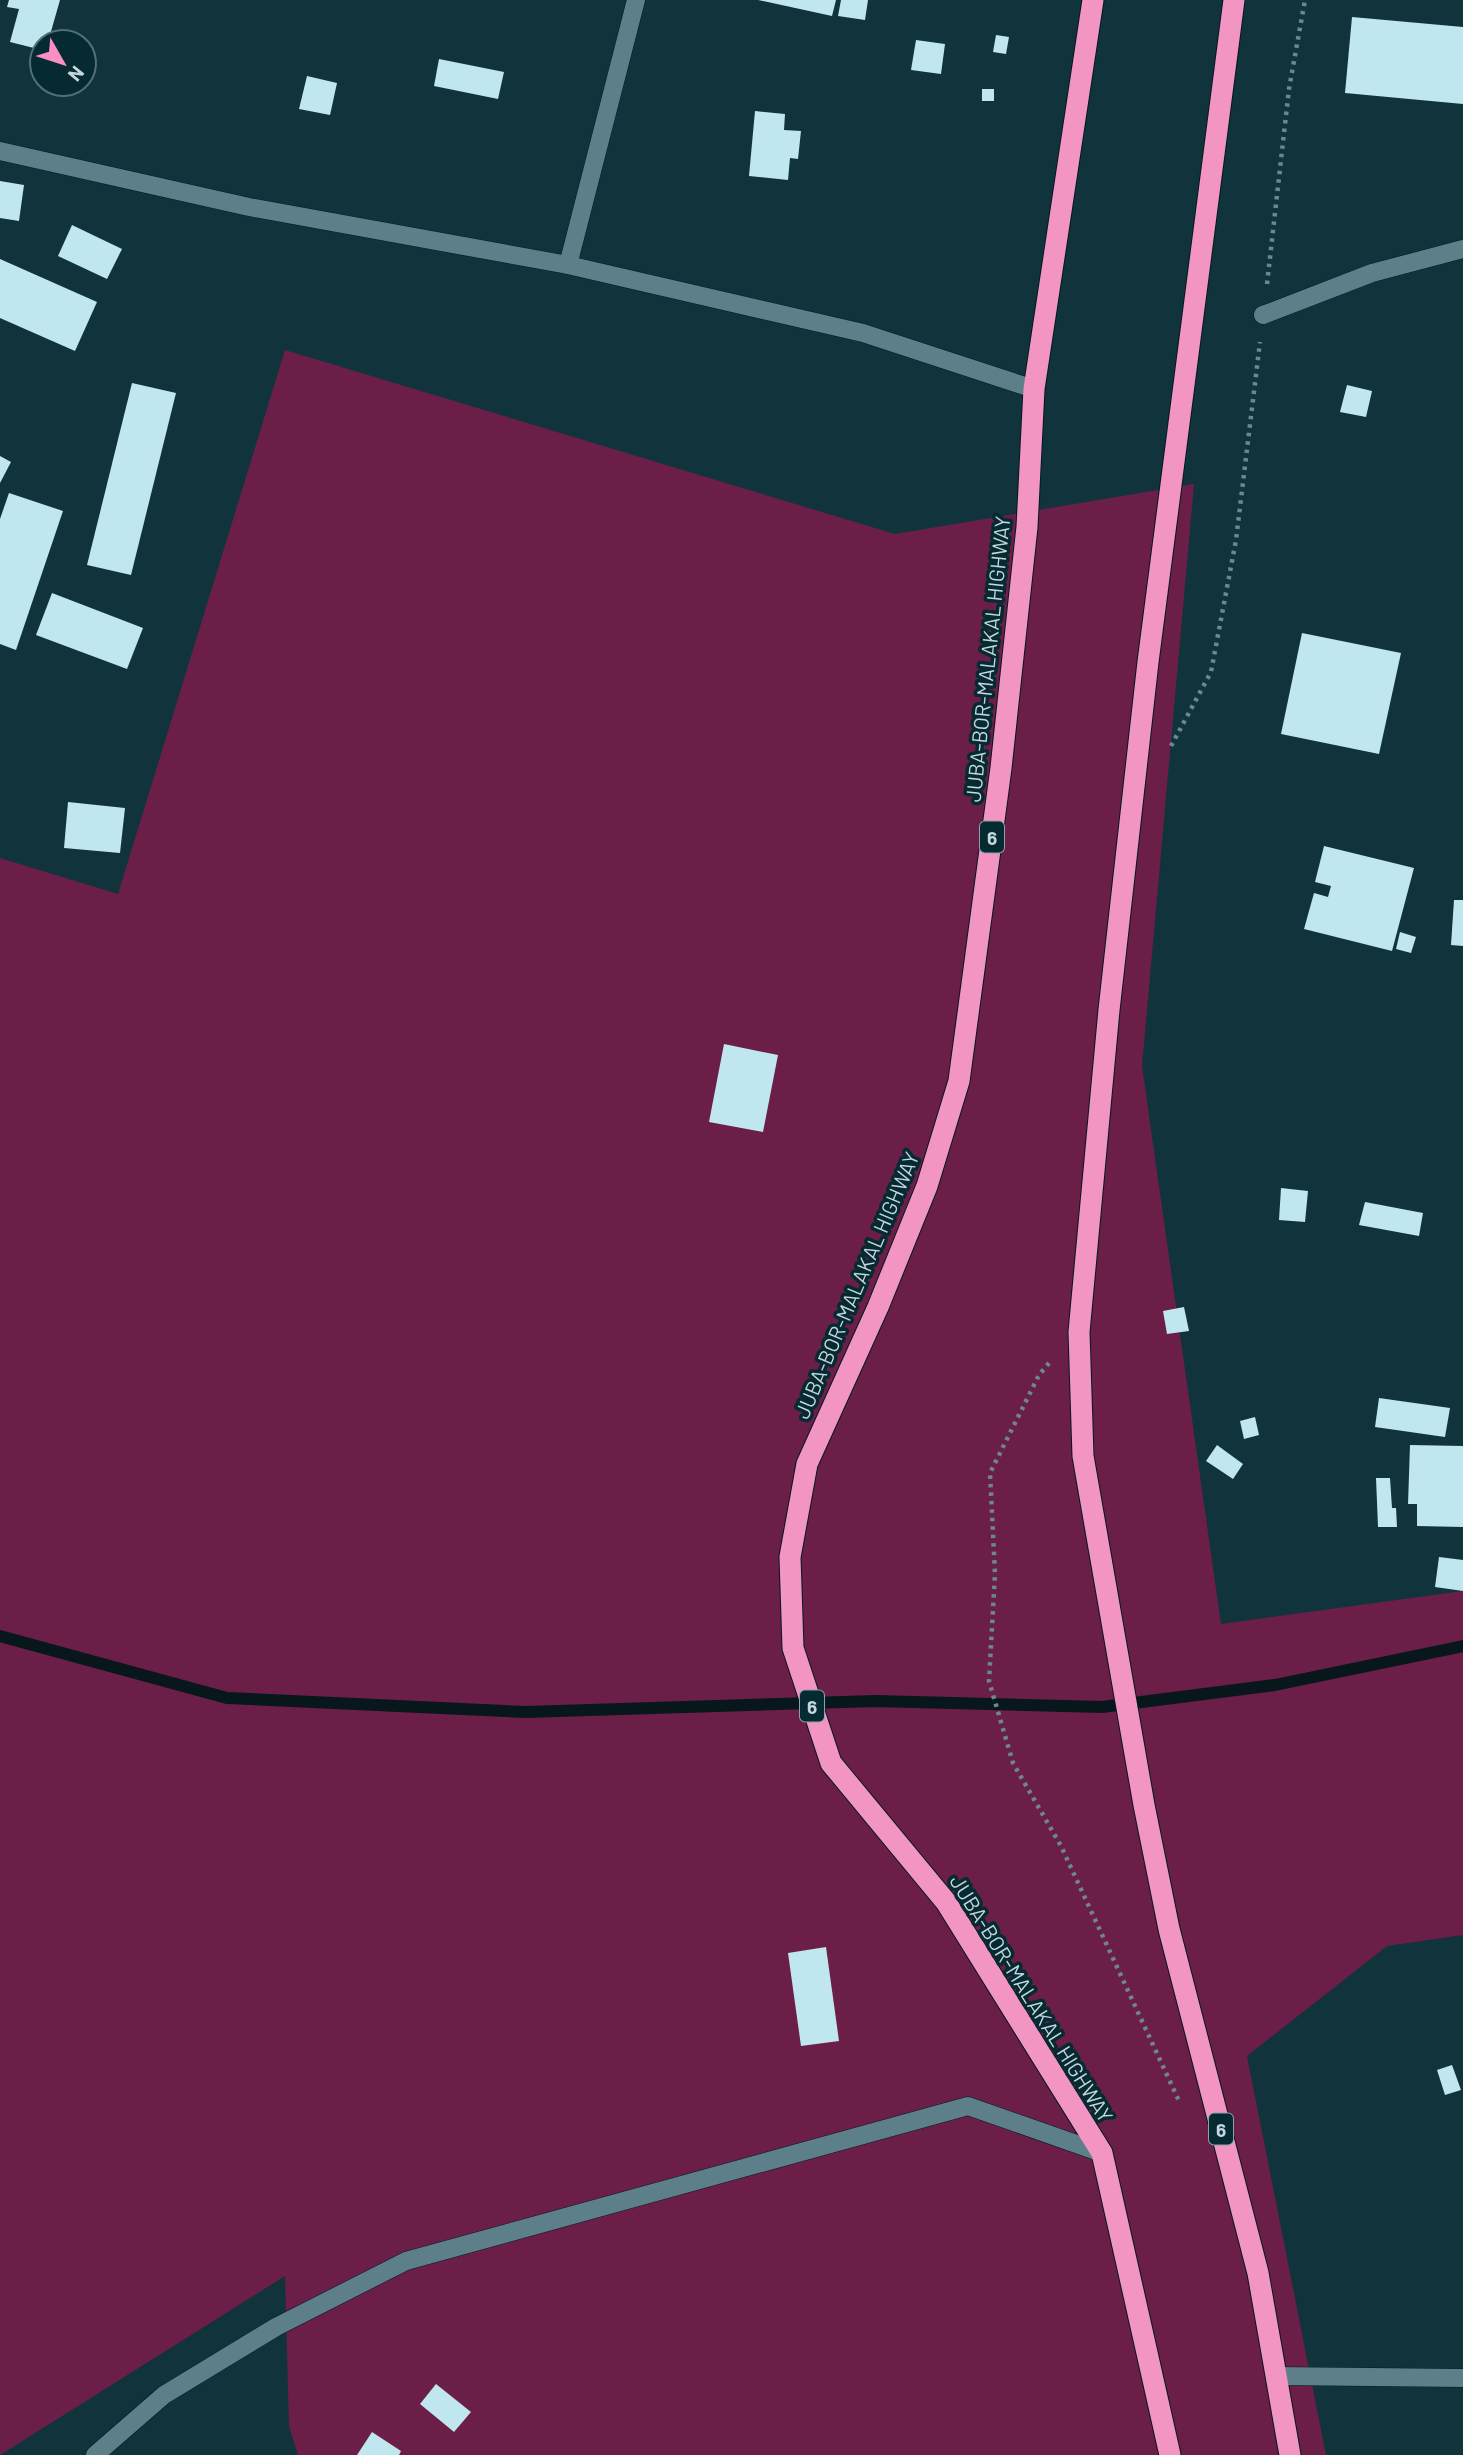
<svg xmlns="http://www.w3.org/2000/svg" width="1463" height="2455" font-family="Barlow,sans-serif">
<rect width="100%" height="100%" fill="#11343c"/>
<path fill="#6b1e48" d="M285 350 895 534 1194 484 1142 1066 1221 1624 1463 1591V1935L1387 1946 1247 2056 1326 2455H298L289 2426 285 2276 0 2455V858L118 894Z"/>
<g fill="none" stroke-linecap="round" stroke-linejoin="round">
<path stroke="#07171c" stroke-width="12" d="M0 1636 227 1698 526 1712 876 1701 1102 1707 1275 1685 1463 1646"/>
</g>
<g fill="#c0e6f0">
<path d="M9 0H60L48 42H42V50L10 42 19 9 7 7Z"/>
<path d="M758 0H836L832 16Z"/>
<path d="M841 0H868L865 20 838 16Z"/>
<path d="M1352 17 1463 27V104L1345 93Z"/>
<path d="M996 35 1009 37 1006 54 993 52Z"/>
<path d="M916 40 945 44 941 74 911 70Z"/>
<path d="M439 59 504 72 498 99 434 86Z"/>
<path d="M307 76 337 83 330 115 299 109Z"/>
<rect x="982" y="89" width="12" height="12"/>
<path d="M755 111 785 114 784 130 801 131 798 159 790 158 788 180 749 176Z"/>
<path d="M0 181 24 185 19 221 0 218Z"/>
<path d="M72 225 122 249 107 279 58 256Z"/>
<path d="M0 259 97 302 75 351 0 318Z"/>
<path d="M132 383 176 393 131 575 87 565Z"/>
<path d="M1347 385 1372 391 1366 417 1340 412Z"/>
<path d="M0 456 11 462 0 483Z"/>
<path d="M9 493 63 511 16 650 0 644V519Z"/>
<path d="M52 593 143 628 127 669 36 635Z"/>
<path d="M1302 633 1401 653 1379 754 1281 734Z"/>
<path d="M68 802 125 808 120 853 64 848Z"/>
<path d="M1324 846 1414 868 1392 951 1304 929 1314 893 1328 897 1331 886 1315 882Z"/>
<path d="M1454 900H1463V946L1451 945Z"/>
<path d="M1400 932 1416 937 1411 953 1396 949Z"/>
<path d="M724 1044 778 1055 763 1132 709 1122Z"/>
<path d="M1281 1188 1308 1191 1305 1222 1279 1220Z"/>
<path d="M1365 1202 1423 1213 1419 1236 1359 1225Z"/>
<path d="M1184 1307 1189 1331 1167 1334 1163 1311Z"/>
<path d="M1379 1398 1450 1408 1445 1437 1375 1427Z"/>
<path d="M1255 1417 1259 1435 1244 1439 1240 1421Z"/>
<path d="M1217 1445 1243 1464 1233 1479 1206 1461Z"/>
<path d="M1410 1445 1463 1446V1527L1417 1526V1504H1408Z"/>
<path d="M1376 1478H1390L1392 1508H1396L1397 1527H1378Z"/>
<path d="M1439 1557 1463 1560V1591L1435 1587Z"/>
<path d="M826 1947 839 2041 801 2046 788 1953Z"/>
<path d="M1452 2065 1461 2090 1445 2095 1437 2070Z"/>
<path d="M436 2384 471 2412 454 2432 420 2404Z"/>
<path d="M372 2432 401 2451 399 2455H357Z"/>
</g>
<g fill="none" stroke-linecap="round" stroke-linejoin="round">
<defs>
<g id="minor">
<path d="M0 151 249 207 568 265 863 333 1034 389"/>
<path d="M568 265 636 0"/>
<path d="M1263 315 1372 273 1463 249"/>
<path d="M1276 2376 1463 2378"/>
<path d="M95 2455 164 2395 276 2327 406 2261 968 2106 1102 2153"/>
</g>
<g id="highway">
<path d="M1093 0 1034 389 1027 527 1001 768 959 1081 927 1186 878 1307 807 1464 790 1557 793 1648 831 1763 946 1902 1102 2153 1170 2455"/>
<path d="M1234 0 1148 662 1109 1010 1079 1332 1083 1456 1144 1805 1169 1929 1258 2273 1290 2455"/>
</g>
</defs>
<use href="#minor" stroke="#021a21" stroke-width="19"/>
<use href="#highway" stroke="#021a21" stroke-width="23"/>
<g stroke="#6d878e" stroke-width="4.5" stroke-dasharray="3.5 5" stroke-linecap="butt">
<path d="M1267 284 1289 89 1305 0"/>
<path d="M1171 746 1211 672 1236 540 1260 342"/>
<path d="M1049 1363 1039 1375 990 1473 995 1574 989 1681 1013 1763 1061 1846 1179 2101"/>
</g>
<use href="#minor" stroke="#5c7f89" stroke-width="18"/>
<use href="#highway" stroke="#f395c2" stroke-width="21"/>
</g>
<g text-anchor="middle" dominant-baseline="central" stroke-width="7" stroke-linejoin="round" paint-order="stroke">
<g fill="#062a32" stroke="#8ca3aa" stroke-width="2">
<rect x="980" y="821.5" width="24" height="31" rx="5"/>
<rect x="800" y="1690.5" width="24" height="31" rx="5"/>
<rect x="1209" y="2113.5" width="24" height="31" rx="5"/>
</g>
<g font-size="19" font-weight="bold" fill="#c5d7dd">
<text x="992" y="837">6</text>
<text x="812" y="1706">6</text>
<text x="1221" y="2129">6</text>
</g>
<g font-size="21" fill="#c5d7dd" stroke="#062a32">
<text transform="translate(987 659) rotate(-84)">JUBA-BOR-MALAKAL HIGHWAY</text>
<text transform="translate(856 1285) rotate(-67)">JUBA-BOR-MALAKAL HIGHWAY</text>
<text transform="translate(1032 1998) rotate(58)">JUBA-BOR-MALAKAL HIGHWAY</text>
</g>
</g>
<g transform="translate(63 63) rotate(129)"><circle r="33" fill="#062a32" stroke="#526f76" stroke-width="2"/>
<path d="M0-5L12 26L0 18L-12 26Z" fill="#fb8fc4"/>
<text y="-10" font-size="19" font-weight="bold" text-anchor="middle" fill="#c5d7dd">N</text>
</g>
</svg>
